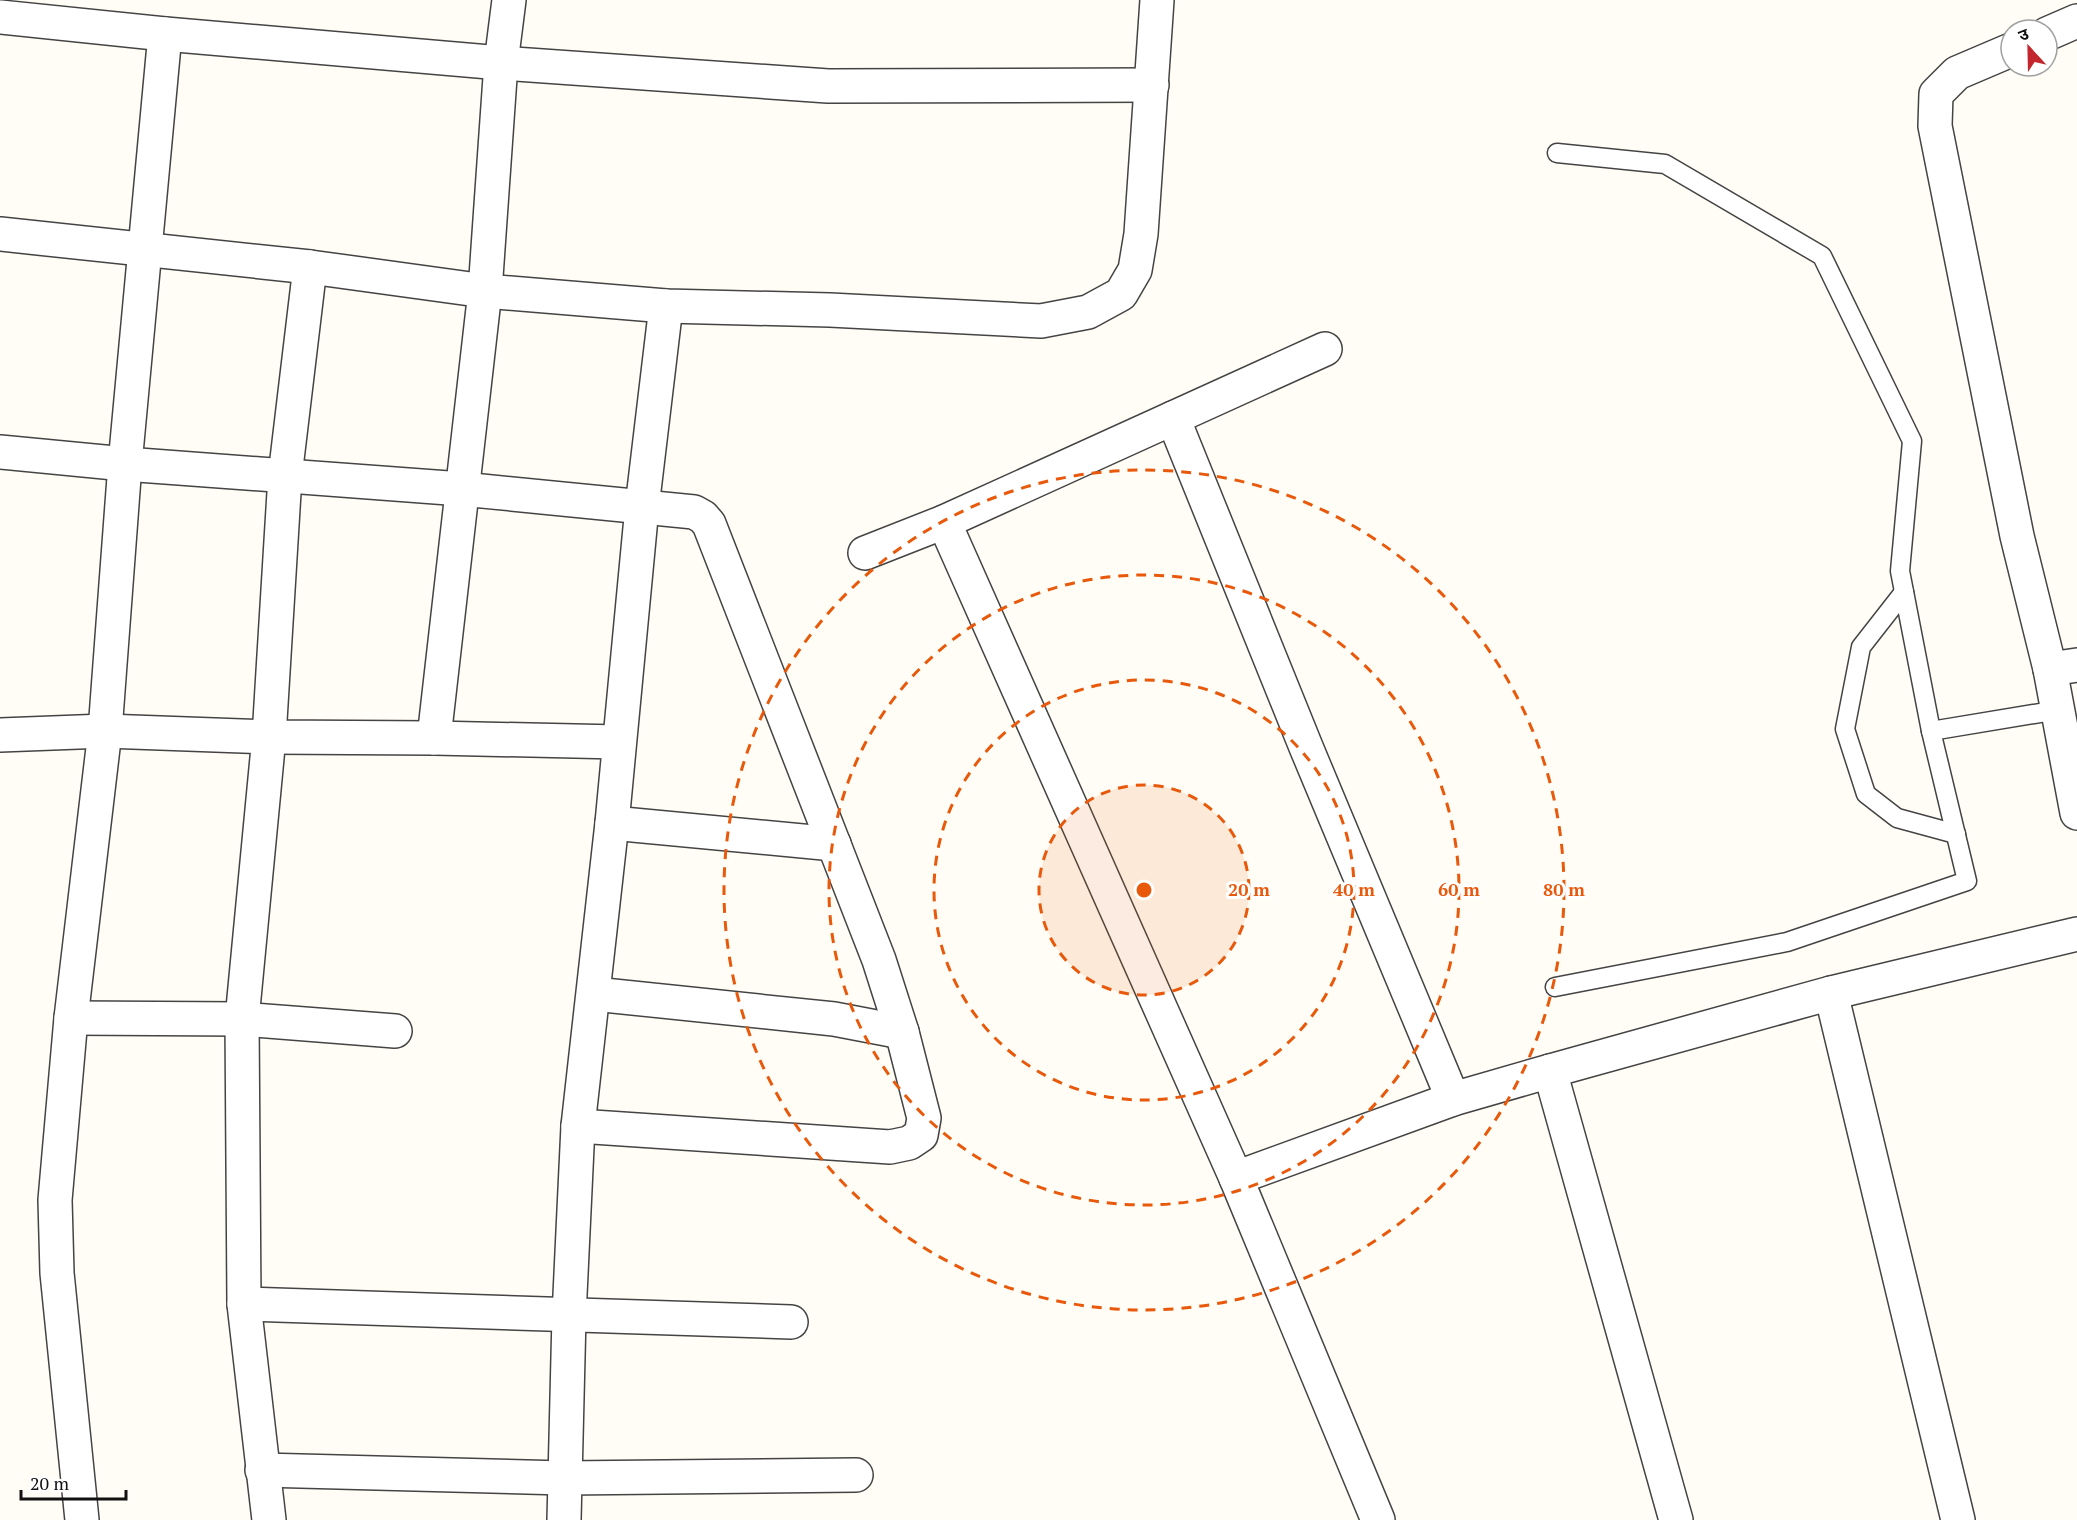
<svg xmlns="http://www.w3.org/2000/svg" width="2077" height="1520" font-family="'PT Serif','Noto Sans Devanagari',serif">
<rect width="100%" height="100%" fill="#fffdf5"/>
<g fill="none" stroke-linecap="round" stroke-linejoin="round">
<defs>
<g id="lane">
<path d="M1557 153 1665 164 1822 256 1912 441 1900 571 1931 731 2058 710"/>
<path d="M1904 592 1861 647 1845 729 1866 794 1897 818 1956 834"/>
<path d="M1555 987 1787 942 1967 881 1931 731"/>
</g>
<g id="street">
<path d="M0 17 165 34 501 63 828 86 1152 85"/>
<path d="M2047 34 2077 21"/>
<path d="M2011 50 1957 73 1936 94 1935 126 2017 536 2050 669 2077 813"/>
<path d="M0 234 310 267 485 291 666 306 830 310 1041 321 1088 312 1121 294 1135 270 1141 234 1157 0"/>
<path d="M1173 418 1306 747 1453 1099"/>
<path d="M0 452 125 464 462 489 694 512 703 517 709 524 879 960 902 1032 924 1118 921 1135 909 1143 890 1147 578 1126"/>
<path d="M944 522 1236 1178 1378 1520"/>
<path d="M865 553 944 522 1325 349"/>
<path d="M2050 669 2077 665"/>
<path d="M0 735 105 731 269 737 434 738 619 742"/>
<path d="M434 738 485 291 501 63 509 0"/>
<path d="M612 823 834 844"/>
<path d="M1831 993 1958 1520"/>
<path d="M594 994 834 1019 902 1032"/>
<path d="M71 1018 242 1019 395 1031"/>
<path d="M1550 1071 1676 1520"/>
<path d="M1236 1178 1453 1099 1550 1071 1831 993 2077 934"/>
<path d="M244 1304 791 1322"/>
<path d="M262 1470 564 1478 856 1475"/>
<path d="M82 1520 57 1273 55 1200 71 1018 105 731 125 464 165 34"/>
<path d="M269 1520 244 1304 242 1019 269 737 285 476 310 267"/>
<path d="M564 1520 569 1316 578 1126 612 823 642 507 666 306"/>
</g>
</defs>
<use href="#lane" stroke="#444" stroke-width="21"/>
<use href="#street" stroke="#444" stroke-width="36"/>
<use href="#lane" stroke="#fff" stroke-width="18"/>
<use href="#street" stroke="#fff" stroke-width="33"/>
</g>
<circle cx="1144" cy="890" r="105" fill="#e8590c" fill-opacity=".12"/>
<g fill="none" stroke="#e8590c" stroke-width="3" stroke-dasharray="10 8">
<circle cx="1144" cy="890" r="105"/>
<circle cx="1144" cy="890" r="210"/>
<circle cx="1144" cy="890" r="315"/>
<circle cx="1144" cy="890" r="420"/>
</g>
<circle cx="1144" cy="890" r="9" fill="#e8590c" stroke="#fff" stroke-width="3"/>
<g font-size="18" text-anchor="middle" font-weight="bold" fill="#e8590c" stroke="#fff" stroke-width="6" stroke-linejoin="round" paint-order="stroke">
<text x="1249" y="896">20 m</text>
<text x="1354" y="896">40 m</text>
<text x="1459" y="896">60 m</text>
<text x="1564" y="896">80 m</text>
</g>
<g transform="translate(2029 48) rotate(338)"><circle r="28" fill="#ffffff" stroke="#a0a0a0" stroke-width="1.5"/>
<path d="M0-4.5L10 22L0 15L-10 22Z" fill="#c4262e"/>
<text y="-9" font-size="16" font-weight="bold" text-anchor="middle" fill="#111111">उ</text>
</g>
<path d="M21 1490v9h105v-9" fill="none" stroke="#111111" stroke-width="3"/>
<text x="30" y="1490" font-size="18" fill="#111111" stroke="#ffffff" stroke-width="4.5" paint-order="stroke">20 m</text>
</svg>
